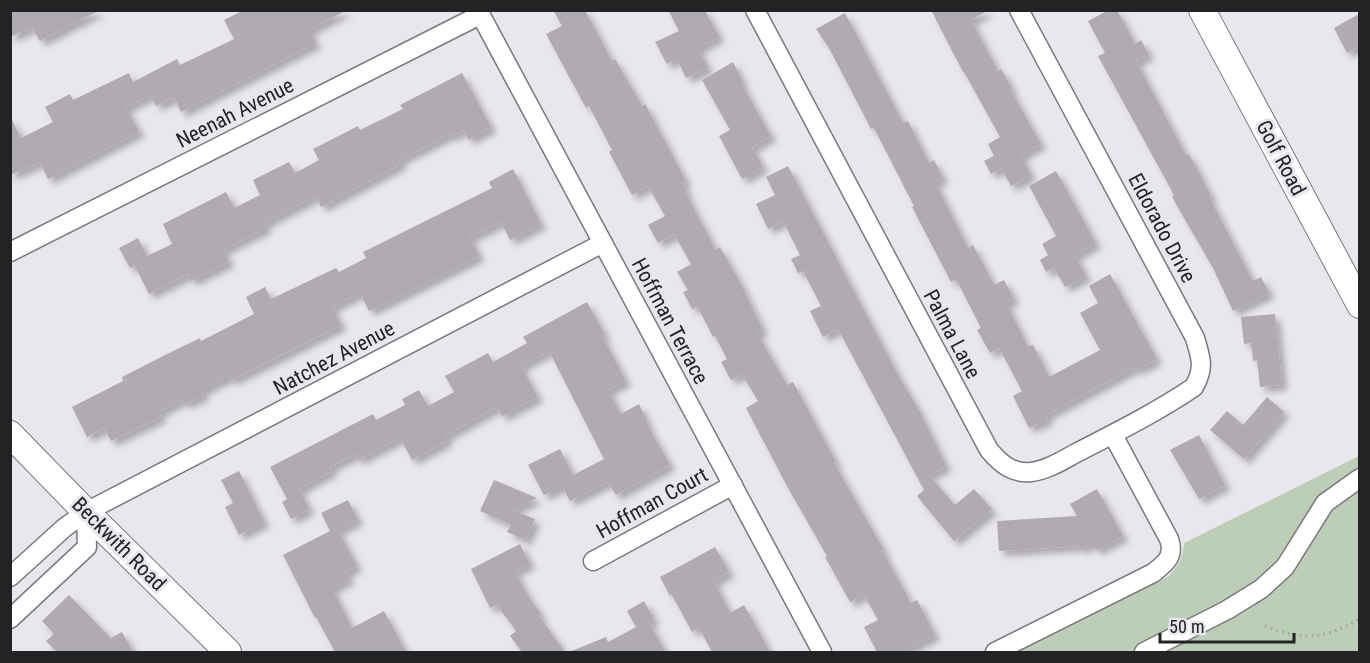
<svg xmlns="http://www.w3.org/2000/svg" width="1370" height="663" font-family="'Roboto Condensed',sans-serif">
<defs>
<filter id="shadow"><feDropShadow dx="5.5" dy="5.5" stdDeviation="3" flood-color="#0004"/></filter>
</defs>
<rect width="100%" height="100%" fill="#eae6ed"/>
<path fill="#bdceb6" d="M1359 456V652H1014L1169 576C1179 565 1183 557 1184 543Z"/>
<g fill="#b0abb2" filter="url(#shadow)">
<path d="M10 10H100L40 41 32 27 10 37Z"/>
<path d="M244 10H347L309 30 316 43 181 112 174 97 156 106 151 95 126 107 139 132 48 179 40 162 10 175V116L21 138 53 122 45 107 70 94 73 100 129 73 133 82 177 59 180 65 234 39 224 20Z"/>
<path d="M553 10H585L612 61 615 59 642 106 645 104 686 181 682 183 688 193 686 194 716 250 720 247 740 282 763 330 757 333 787 385 793 382 836 462 834 463 884 550H882L911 603 917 600 935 635 902 652H877L864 627 878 620 864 595 850 602 825 557 827 556 788 488 746 408 758 401 742 374 731 380 721 362 727 359 715 336 713 337 697 306 692 309 683 292 688 290 677 272 691 264 674 234 658 243 648 225 665 216 648 186 632 195 609 152 612 150 589 106 586 108 546 34 562 26Z"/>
<path d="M668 10H705L719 37 698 48 708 68 686 78 677 59 667 64 655 42 679 31Z"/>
<path d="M931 10H989L971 20 998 71 1001 69 1012 88 1010 89 1041 144 1021 155 1031 175 1011 186 1001 168 991 174 984 161 994 156 988 144 1000 137 964 72H963Z"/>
<path d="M1109 10H1117L1135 44 1141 40 1149 55 1136 61 1186 155 1189 154 1211 196 1209 197 1253 281 1261 277 1269 293 1233 311 1213 268 1177 206 1172 196 1174 195 1098 56 1105 53 1088 21Z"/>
<path d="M845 13 903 123 908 121 929 163 934 160 943 178 935 182 968 248 973 245 994 285 1004 280 1014 299 1006 303 1028 347 1033 345 1049 377 1100 350 1080 313 1098 303 1089 286 1110 274 1157 359 1137 370 1135 367 1046 415 1048 419 1029 428 1013 396 1022 391 999 348 990 353 977 330 981 328 956 279 951 282 912 207 914 206 874 128 871 129 829 48 816 29Z"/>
<path d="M1359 14V46L1347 53 1334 28Z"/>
<path d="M733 62 743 82 741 83 771 136 752 147 763 167 742 179 719 136 730 130 702 80Z"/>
<path d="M462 73 491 127 469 140 463 130 452 136 450 134 399 160 401 164 321 207 316 196 264 223 266 228 223 250 229 262 191 281 188 274 149 294 135 266 130 268 119 248 138 238 147 256 172 244 163 224 226 192 234 208 260 195 253 180 289 162 295 173 319 160 313 149 358 126 360 130 403 109 400 105Z"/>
<path d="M788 166 897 373 920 412 946 466 929 475 955 505 974 489 992 509 954 541 917 496 924 490 838 329 823 337 810 311 821 306 803 271 798 273 791 259 800 255 783 221 768 229 756 204 775 195 766 177Z"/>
<path d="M513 169 541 224 510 240 501 222 470 237 479 256 369 311 360 293 332 307 341 325 232 380 230 376 202 390 204 395 185 404 183 399 159 412 161 417 111 441 104 428 87 437 72 407 123 381 122 377 167 354 200 338 201 341 254 314 246 297 265 287 271 299 336 268 339 272 366 258 363 252 492 188 489 182Z"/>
<path d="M1056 171 1096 243 1075 255 1086 276 1065 287 1054 268 1046 272 1040 260 1048 255 1042 244 1056 236 1029 186Z"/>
<path d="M587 302 605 335 602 336 626 381 608 390 621 414 639 404 648 423 647 424 670 465 616 495 608 482 570 501 562 486 544 495 528 465 560 449 573 475 604 459 549 351 521 366 538 397 502 416 497 407 445 436 447 441 412 460 400 438 358 460 355 454 330 467 332 471 299 489 309 509 291 519 282 502 287 499 270 467 373 414 376 420 405 405 402 399 419 390 428 406 454 392 445 376 488 353 493 362 527 343 523 337Z"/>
<path d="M1275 314 1282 385 1260 387 1257 360 1253 361 1251 343 1244 344 1241 317Z"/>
<path d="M1267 397 1284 412 1244 459 1210 430 1227 411 1243 425Z"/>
<path d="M1199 435 1225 485 1199 499 1170 450Z"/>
<path d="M239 471 264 522 239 535 225 507 233 503 221 480Z"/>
<path d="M494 480 537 498 513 510 535 519 526 540 507 532 511 525 480 511Z"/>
<path d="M1097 489 1123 536 1096 550 1092 543 1081 549 1080 546 999 551 997 521 1077 516 1070 504Z"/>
<path d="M348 500 358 520 338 530 357 566 346 572 349 579 332 588 352 628 384 611 406 652H335L316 617 315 618 283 555 330 531 321 513Z"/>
<path d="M520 544 530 564 515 571 528 596 541 614 539 616 565 652H522L510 636 516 631 497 605 490 608 471 569Z"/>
<path d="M715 547 729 572 714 581 730 613 744 605 770 652H712L699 628 692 632 672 595 670 596 660 577Z"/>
<path d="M69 595 111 638 122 632 133 652H57L46 641 54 634 42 621Z"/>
<path d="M644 601 654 619 649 622 665 652H569L606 637 608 642 636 627 627 611Z"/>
</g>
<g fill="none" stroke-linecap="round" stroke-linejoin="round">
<defs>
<g id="street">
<path d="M478 10 822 652"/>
<path d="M755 10 989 450C1000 463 1012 474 1031 472 1048 470 1063 460 1078 452 1117 432 1157 412 1194 387 1205 367 1201 359 1195 338L1019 10"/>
<path d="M10 252 480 15"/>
<path d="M593 561 733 485"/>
<path d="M10 577 64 528 86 512 603 243"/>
<path d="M10 619 87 547 86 512"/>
<path d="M995 652 1153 573C1166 563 1175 556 1169 539L1113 435"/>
<path d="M1144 652 1227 610 1261 589 1285 567 1325 503 1360 478"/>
</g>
<g id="secondary">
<path d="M1202 10 1360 305"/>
<path d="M10 434 86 512 228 652"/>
</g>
</defs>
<use href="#street" stroke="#7c787e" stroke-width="21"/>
<use href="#secondary" stroke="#7c787e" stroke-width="28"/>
<path stroke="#a29fa4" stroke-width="3" stroke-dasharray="1.5 4.5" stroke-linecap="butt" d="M1265 626C1304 640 1322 640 1360 619"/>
<use href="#street" stroke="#fff" stroke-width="18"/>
<use href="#secondary" stroke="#fff" stroke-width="26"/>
</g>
<g text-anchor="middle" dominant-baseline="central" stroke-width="6" stroke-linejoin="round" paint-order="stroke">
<g font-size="21" fill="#232224" stroke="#eae6ed">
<text transform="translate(235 113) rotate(-27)">Neenah Avenue</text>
<text transform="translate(1281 158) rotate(62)">Golf Road</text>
<text transform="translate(1162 228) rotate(62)">Eldorado Drive</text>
<text transform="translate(670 321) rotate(62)">Hoffman Terrace</text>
<text transform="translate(952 334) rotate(62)">Palma Lane</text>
<text transform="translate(334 358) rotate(-28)">Natchez Avenue</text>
<text transform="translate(652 503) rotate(-29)">Hoffman Court</text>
<text transform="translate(119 544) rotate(45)">Beckwith Road</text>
</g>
</g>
<rect width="1370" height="663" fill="none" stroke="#232224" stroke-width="24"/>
<path d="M1160 633v9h134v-9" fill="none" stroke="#232224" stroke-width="3"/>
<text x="1169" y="633" font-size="18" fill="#232224" stroke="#eae6ed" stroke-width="4.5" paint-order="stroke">50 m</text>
</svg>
